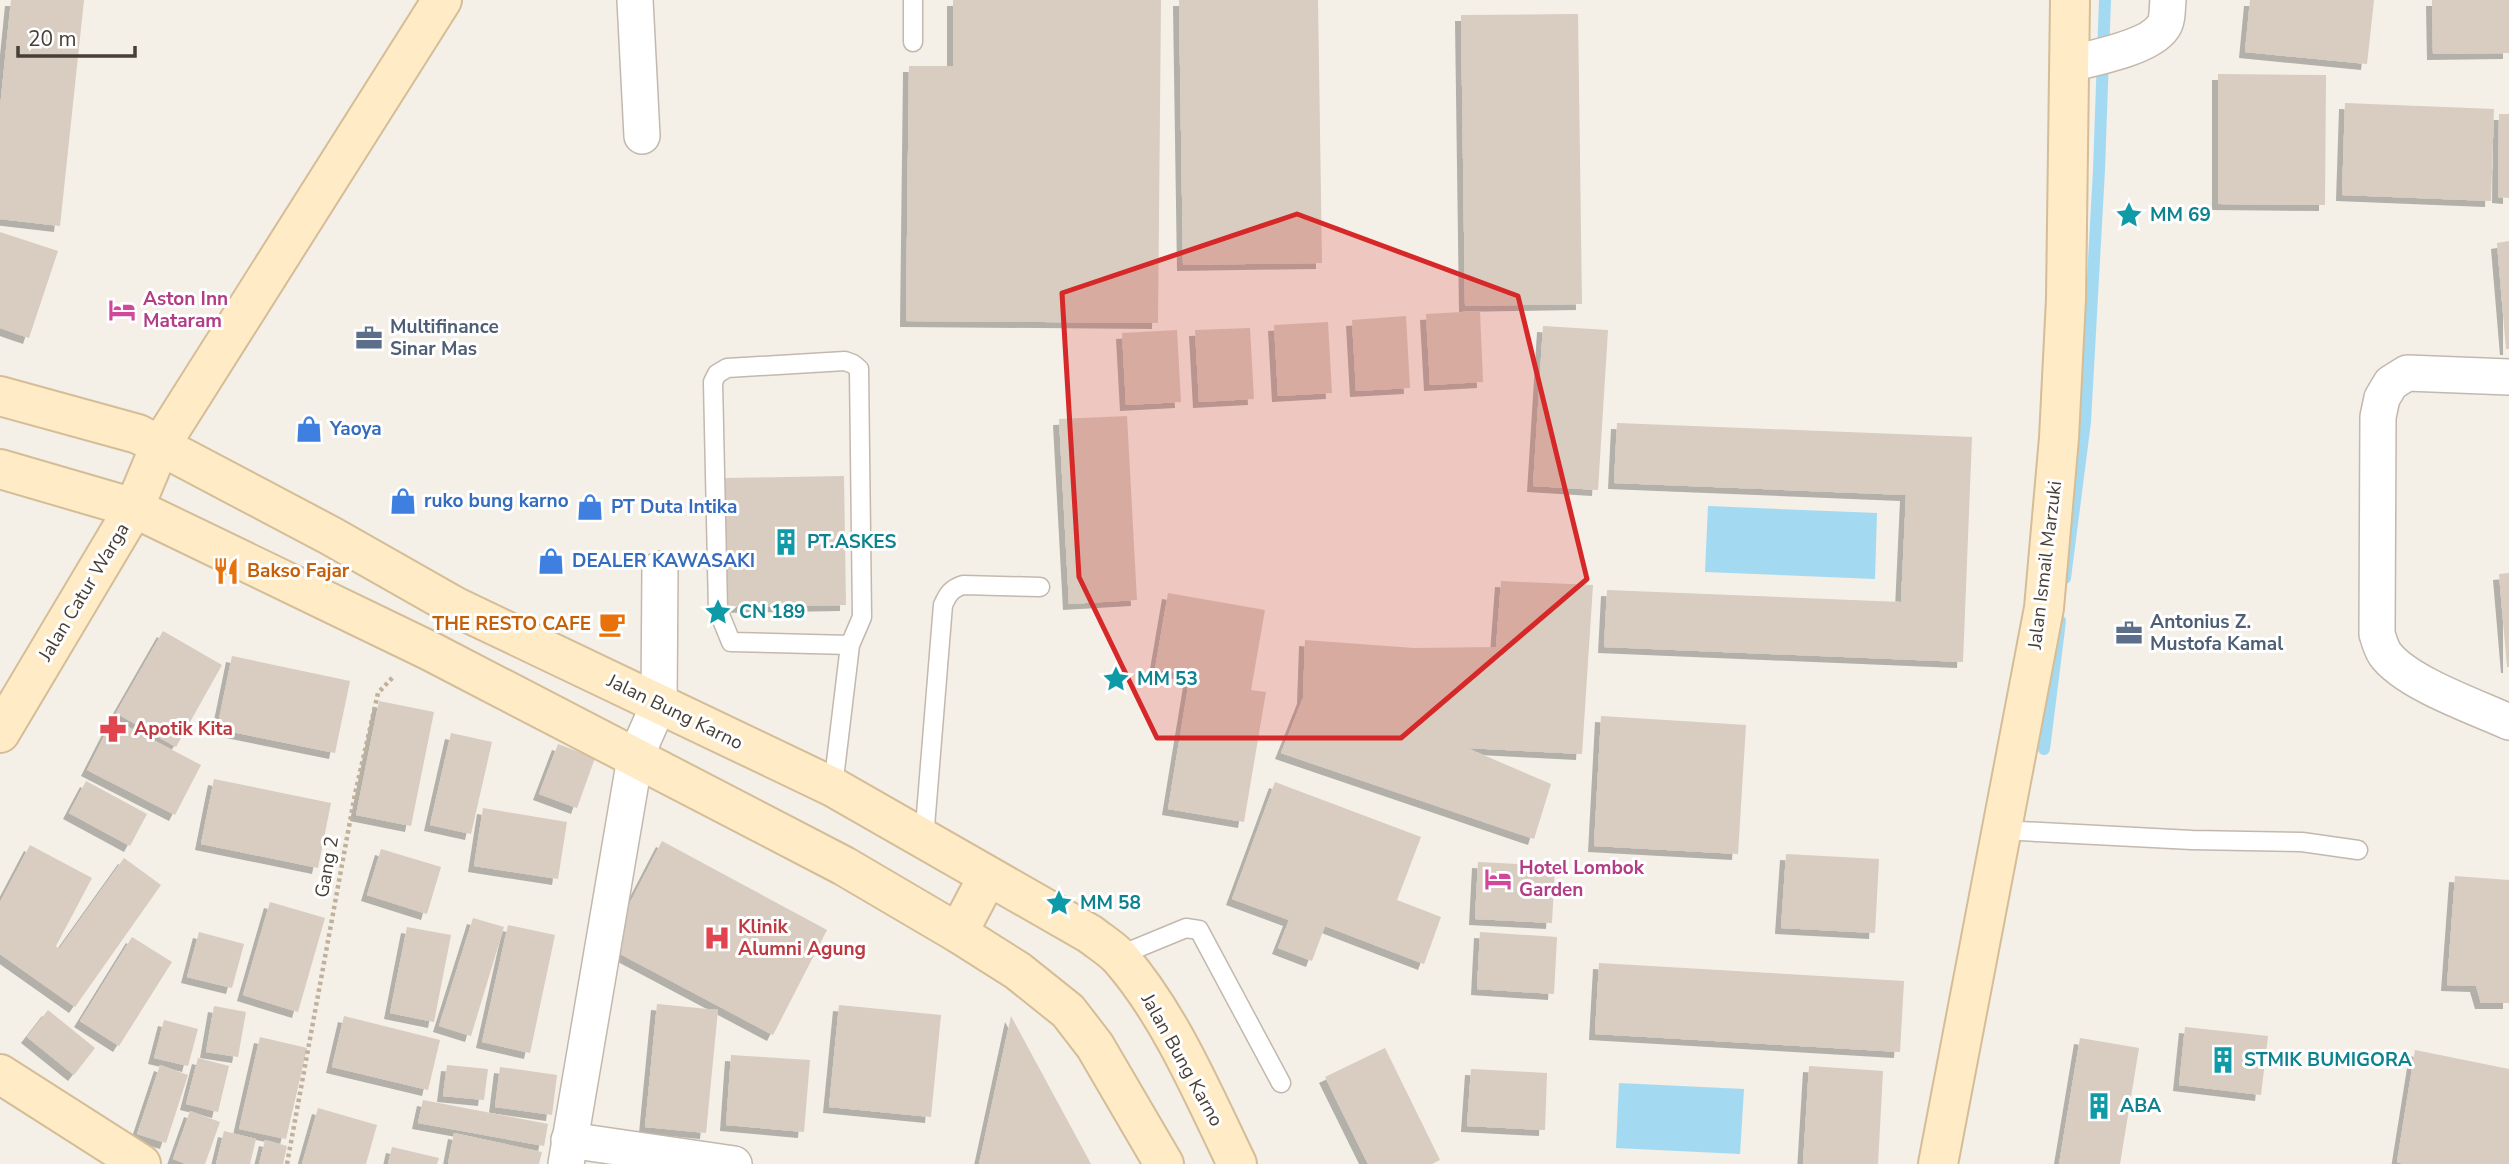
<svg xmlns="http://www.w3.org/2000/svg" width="2509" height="1164" font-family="'Nunito Sans',sans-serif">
<defs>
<filter id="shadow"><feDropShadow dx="-6" dy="6" stdDeviation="0" flood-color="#0004"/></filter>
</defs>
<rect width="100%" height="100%" fill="#f4efe7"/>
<g fill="#a3daf1">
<path d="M1708 506 1877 513 1875 579 1705 572Z"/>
<path d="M1619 1083 1744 1089 1740 1154 1616 1148Z"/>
</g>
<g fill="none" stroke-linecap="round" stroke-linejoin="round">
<g stroke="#a3daf1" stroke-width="12">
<path d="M2065 578 2085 422 2099 170 2105 0"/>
<path d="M2044 749 2060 621"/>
</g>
</g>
<g fill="#d9ccc0" filter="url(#shadow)">
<path d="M11 0H84L60 226 0 219V108Z"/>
<path d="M953 0H1161L1158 323 906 321 909 66H953Z"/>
<path d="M1179 0H1318L1322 263 1183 265Z"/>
<path d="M2250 0H2374L2367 64 2245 52Z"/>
<path d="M2432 0H2509V53L2433 54Z"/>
<path d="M1578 14 1582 304 1465 306 1461 15Z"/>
<path d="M2218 74 2326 75 2325 205 2218 204Z"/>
<path d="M2345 103 2494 109 2491 201 2342 195Z"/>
<path d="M2499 114H2509V198L2498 197Z"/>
<path d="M0 232 58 251 29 338 0 328Z"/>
<path d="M2509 241V349H2506L2497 243Z"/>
<path d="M1480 311 1483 382 1430 385 1426 314Z"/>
<path d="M1406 316 1410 388 1356 391 1352 320Z"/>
<path d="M1328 322 1332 393 1278 396 1274 325Z"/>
<path d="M1543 326 1608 330 1598 490 1533 486Z"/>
<path d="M1250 328 1254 399 1199 402 1195 330Z"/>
<path d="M1177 330 1181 402 1126 405 1122 333Z"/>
<path d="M1127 416 1137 600 1069 604 1059 419Z"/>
<path d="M1617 423 1972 437 1963 662 1604 647 1607 590 1901 602 1906 495 1614 483Z"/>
<path d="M844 476 846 605 727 607 725 478Z"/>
<path d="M2509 573V667H2507L2499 574Z"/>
<path d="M1501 581 1593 585 1582 754 1467 748 1551 784 1534 839 1281 753 1303 698 1305 640 1414 648 1496 647Z"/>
<path d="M1168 593 1265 610 1251 690 1266 692 1244 822 1168 809 1190 675 1155 669Z"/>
<path d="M163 631 222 665 176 747 116 713Z"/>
<path d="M232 656 350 681 335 753 217 729Z"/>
<path d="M379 701 434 712 411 826 356 815Z"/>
<path d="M1601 716 1746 725 1738 854 1594 846Z"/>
<path d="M113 719 201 765 175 815 87 770Z"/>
<path d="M451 733 492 742 471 834 430 825Z"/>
<path d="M558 744 595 758 577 808 539 794Z"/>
<path d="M214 779 331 803 318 868 201 844Z"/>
<path d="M86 781 147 814 130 846 69 813Z"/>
<path d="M1275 782 1421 837 1397 900 1441 917 1424 964 1325 926 1312 961 1278 948 1289 920 1232 899Z"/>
<path d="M483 808 567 822 558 879 474 866Z"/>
<path d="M662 841 827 930 773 1035 607 947Z"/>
<path d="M30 845 92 878 56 946 59 949 124 858 161 885 75 1007 0 954V902Z"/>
<path d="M381 849 441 867 427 914 367 895Z"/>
<path d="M1786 854 1879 859 1875 933 1781 928Z"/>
<path d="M1478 862 1555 866 1552 923 1475 919Z"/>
<path d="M2455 876 2509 880V1003H2481L2476 986 2447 985Z"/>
<path d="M270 902 325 918 298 1012 243 995Z"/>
<path d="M473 918 504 927 471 1036 439 1026Z"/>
<path d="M508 925 555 935 530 1053 482 1042Z"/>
<path d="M407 927 451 935 434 1022 390 1013Z"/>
<path d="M199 932 244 944 232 988 187 977Z"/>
<path d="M1480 932 1557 937 1554 994 1477 989Z"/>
<path d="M132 937 172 962 119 1046 80 1021Z"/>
<path d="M1599 963 1904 981 1900 1052 1595 1034Z"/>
<path d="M657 1004 718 1010 706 1133 645 1127Z"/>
<path d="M839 1005 941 1015 931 1117 829 1107Z"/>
<path d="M214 1006 246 1012 238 1057 206 1052Z"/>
<path d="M48 1010 95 1048 74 1075 27 1037Z"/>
<path d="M344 1016 440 1040 428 1090 332 1067Z"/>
<path d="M1011 1016 1091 1164H979Z"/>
<path d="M164 1020 198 1029 188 1066 154 1058Z"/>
<path d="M2185 1027 2268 1036 2261 1095 2179 1085Z"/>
<path d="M260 1037 307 1048 286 1139 239 1129Z"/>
<path d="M2080 1038 2139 1048 2120 1164H2059Z"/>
<path d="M1385 1048 1440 1160 1432 1164H1368L1325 1077Z"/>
<path d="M2415 1050 2509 1069V1164H2404L2397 1162Z"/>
<path d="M731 1055 810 1060 804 1132 726 1125Z"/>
<path d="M198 1058 229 1066 218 1112 186 1104Z"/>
<path d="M160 1065 188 1075 166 1143 137 1134Z"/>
<path d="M447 1065 488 1069 484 1100 443 1096Z"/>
<path d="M1809 1066 1883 1071 1878 1164H1803Z"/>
<path d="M500 1067 557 1075 552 1115 495 1107Z"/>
<path d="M1471 1069 1547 1073 1545 1130 1467 1126Z"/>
<path d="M423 1100 548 1124 544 1146 418 1123Z"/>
<path d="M318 1108 377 1125 366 1164H302Z"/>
<path d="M190 1111 220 1122 205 1164H186L173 1159Z"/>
<path d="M224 1131 256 1139 250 1164H216Z"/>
<path d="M454 1133 542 1152 539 1164H448Z"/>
<path d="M265 1140 287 1146 283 1164H259Z"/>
<path d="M392 1147 439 1158 437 1164H388Z"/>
</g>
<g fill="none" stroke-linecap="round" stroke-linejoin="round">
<defs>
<g id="lane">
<path d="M913 0V42"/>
<path d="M833 787 850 645 862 617 859 369 853 364 845 361 727 368 717 374 713 382 718 610 731 642 850 645"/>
<path d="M2001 830 2192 840 2302 842 2358 850"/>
<path d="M924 839 943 605C948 594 951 589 963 585L1040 587"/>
<path d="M1118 956 1186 928 1199 930 1281 1083"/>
</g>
<g id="street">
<path d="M635 0 642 136"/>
<path d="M2069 64C2093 58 2149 48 2163 27 2168 21 2167 8 2168 0"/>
<path d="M2509 377 2407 373 2391 383 2382 398 2378 417 2377 634C2379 640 2381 648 2385 654 2406 683 2476 707 2509 722"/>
<path d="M569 1140 734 1164"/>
<path d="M566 1164 635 758 659 704 660 569"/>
</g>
<g id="secondary">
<path d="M0 396 138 434 331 536 456 607 833 787 1090 934C1100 942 1112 949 1120 958 1170 1015 1204 1096 1237 1164"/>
<path d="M0 469 134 508 430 651 844 866 958 933 1018 971 1068 1011 1095 1046 1164 1164"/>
<path d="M0 733 134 508 160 446 442 0"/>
<path d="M958 933 988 876"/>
<path d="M0 1074 141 1164"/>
<path d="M1938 1164 2044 608 2059 438 2066 299 2070 0"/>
</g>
</defs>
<use href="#lane" stroke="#c3b8ad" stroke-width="21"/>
<use href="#street" stroke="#c3b8ad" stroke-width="38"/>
<use href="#secondary" stroke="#d4bd97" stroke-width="42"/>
<path stroke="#c1b09b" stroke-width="4.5" stroke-dasharray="3.5 3.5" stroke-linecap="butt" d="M287 1164 355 794 378 693 394 676"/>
<use href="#lane" stroke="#fff" stroke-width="18"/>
<use href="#street" stroke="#fff" stroke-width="35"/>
<use href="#secondary" stroke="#ffebc6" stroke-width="38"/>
</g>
<path fill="#d62828" fill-opacity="0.2" stroke="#d62828" stroke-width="5" stroke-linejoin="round" d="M1297 214 1518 296 1587 579 1401 738H1157L1079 577 1062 293Z"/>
<defs>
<symbol id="sight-bare" viewBox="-9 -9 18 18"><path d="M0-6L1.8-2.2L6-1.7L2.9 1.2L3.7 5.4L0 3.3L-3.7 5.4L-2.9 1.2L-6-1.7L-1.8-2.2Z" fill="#0f9aa8" stroke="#fff" stroke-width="2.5" paint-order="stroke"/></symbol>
<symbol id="hotel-bare" viewBox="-9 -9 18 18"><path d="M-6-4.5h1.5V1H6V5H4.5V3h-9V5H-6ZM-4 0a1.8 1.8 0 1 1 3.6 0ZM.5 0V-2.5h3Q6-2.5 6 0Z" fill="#d1479c" stroke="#fff" stroke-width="2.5" paint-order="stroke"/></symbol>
<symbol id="office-bare" viewBox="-9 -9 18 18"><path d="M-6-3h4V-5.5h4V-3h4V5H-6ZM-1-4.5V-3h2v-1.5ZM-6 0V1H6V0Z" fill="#5c6f8a" stroke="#fff" stroke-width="2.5" paint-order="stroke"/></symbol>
<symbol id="shop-bare" viewBox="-9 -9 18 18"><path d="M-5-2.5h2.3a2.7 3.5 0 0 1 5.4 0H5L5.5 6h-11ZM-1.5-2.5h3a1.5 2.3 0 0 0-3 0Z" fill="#3f7fe0" stroke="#fff" stroke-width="2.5" paint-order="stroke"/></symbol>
<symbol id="building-bare" viewBox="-9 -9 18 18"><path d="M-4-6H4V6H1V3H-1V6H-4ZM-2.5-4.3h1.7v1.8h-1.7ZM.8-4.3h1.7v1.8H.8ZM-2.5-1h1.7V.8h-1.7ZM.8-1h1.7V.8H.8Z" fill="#0f9aa8" stroke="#fff" stroke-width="2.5" paint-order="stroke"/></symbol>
<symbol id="restaurant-bare" viewBox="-9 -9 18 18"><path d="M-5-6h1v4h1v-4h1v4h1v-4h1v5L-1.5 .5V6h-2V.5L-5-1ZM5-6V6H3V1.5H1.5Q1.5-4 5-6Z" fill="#e8710a" stroke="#fff" stroke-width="2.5" paint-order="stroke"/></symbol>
<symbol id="cafe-bare" viewBox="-9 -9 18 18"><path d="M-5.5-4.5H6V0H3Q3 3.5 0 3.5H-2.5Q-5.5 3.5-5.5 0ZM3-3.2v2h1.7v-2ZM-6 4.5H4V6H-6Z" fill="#e8710a" stroke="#fff" stroke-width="2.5" paint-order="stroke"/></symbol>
<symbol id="pharmacy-bare" viewBox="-9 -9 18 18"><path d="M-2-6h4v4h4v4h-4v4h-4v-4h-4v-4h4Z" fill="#e0444e" stroke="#fff" stroke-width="2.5" paint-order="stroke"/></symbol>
<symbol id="hospital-bare" viewBox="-9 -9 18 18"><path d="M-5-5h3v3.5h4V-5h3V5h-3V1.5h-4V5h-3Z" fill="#e0444e" stroke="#fff" stroke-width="2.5" paint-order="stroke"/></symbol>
</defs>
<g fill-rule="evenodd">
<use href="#sight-bare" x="2110" y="196" width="38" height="38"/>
<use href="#hotel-bare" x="103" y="291" width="38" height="38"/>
<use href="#office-bare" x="350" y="319" width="38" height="38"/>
<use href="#shop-bare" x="290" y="410" width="38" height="38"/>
<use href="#shop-bare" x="384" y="482" width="38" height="38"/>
<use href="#shop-bare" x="571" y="488" width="38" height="38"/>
<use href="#building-bare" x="767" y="523" width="38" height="38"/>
<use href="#shop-bare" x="532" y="542" width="38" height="38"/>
<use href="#restaurant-bare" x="207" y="552" width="38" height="38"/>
<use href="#sight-bare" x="699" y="593" width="38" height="38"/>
<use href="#cafe-bare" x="593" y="605" width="38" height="38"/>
<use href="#office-bare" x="2110" y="614" width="38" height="38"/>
<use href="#sight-bare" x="1097" y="660" width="38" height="38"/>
<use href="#pharmacy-bare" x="94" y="710" width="38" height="38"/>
<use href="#hotel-bare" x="1479" y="860" width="38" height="38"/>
<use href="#sight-bare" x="1040" y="884" width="38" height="38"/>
<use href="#hospital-bare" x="698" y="919" width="38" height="38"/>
<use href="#building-bare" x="2204" y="1041" width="38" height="38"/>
<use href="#building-bare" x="2080" y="1087" width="38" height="38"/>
</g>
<g text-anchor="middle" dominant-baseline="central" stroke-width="6" stroke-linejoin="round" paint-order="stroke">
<g font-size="19" font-weight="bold" fill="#0d838f" stroke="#fff" text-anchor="start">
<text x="2150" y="215">MM 69</text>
<text x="807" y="542">PT.ASKES</text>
<text x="739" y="612">CN 189</text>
<text x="1137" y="679">MM 53</text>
<text x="1080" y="903">MM 58</text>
<text x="2244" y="1060">STMIK BUMIGORA</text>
<text x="2120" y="1106">ABA</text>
</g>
<g font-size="19" font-weight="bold" fill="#b23c85" stroke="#fff" text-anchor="start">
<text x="143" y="299">Aston Inn<tspan x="143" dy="22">Mataram</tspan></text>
<text x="1519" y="868">Hotel Lombok<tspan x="1519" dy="22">Garden</tspan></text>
</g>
<g font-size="19" font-weight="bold" fill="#4e5e75" stroke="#fff" text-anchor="start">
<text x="390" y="327">Multifinance<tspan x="390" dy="22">Sinar Mas</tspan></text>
<text x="2150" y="622">Antonius Z.<tspan x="2150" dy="22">Mustofa Kamal</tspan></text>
</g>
<g font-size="19" font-weight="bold" fill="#366cbe" stroke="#fff" text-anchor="start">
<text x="330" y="429">Yaoya</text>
<text x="424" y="501">ruko bung karno</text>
<text x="611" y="507">PT Duta Intika</text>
<text x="572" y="561">DEALER KAWASAKI</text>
</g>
<g font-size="19" fill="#473f36" stroke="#fff">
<text transform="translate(2045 565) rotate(-83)">Jalan Ismail Marzuki</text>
<text transform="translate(84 592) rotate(-59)">Jalan Catur Warga</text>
<text transform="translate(675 712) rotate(26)">Jalan Bung Karno</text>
<text transform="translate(327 867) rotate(-80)">Gang 2</text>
<text transform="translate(1182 1060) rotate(61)">Jalan Bung Karno</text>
</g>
<g font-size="19" font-weight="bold" fill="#c56008" stroke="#fff" text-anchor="start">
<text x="247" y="571">Bakso Fajar</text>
<text x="591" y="624" text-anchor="end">THE RESTO CAFE</text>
</g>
<g font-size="19" font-weight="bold" fill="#be3a42" stroke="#fff" text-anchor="start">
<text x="134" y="729">Apotik Kita</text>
<text x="738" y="927">Klinik<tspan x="738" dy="22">Alumni Agung</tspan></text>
</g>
</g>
<path d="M18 46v10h117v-10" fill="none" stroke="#473f36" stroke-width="3.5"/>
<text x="28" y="46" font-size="21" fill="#473f36" stroke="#ffffff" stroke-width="5" paint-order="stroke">20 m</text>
</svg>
